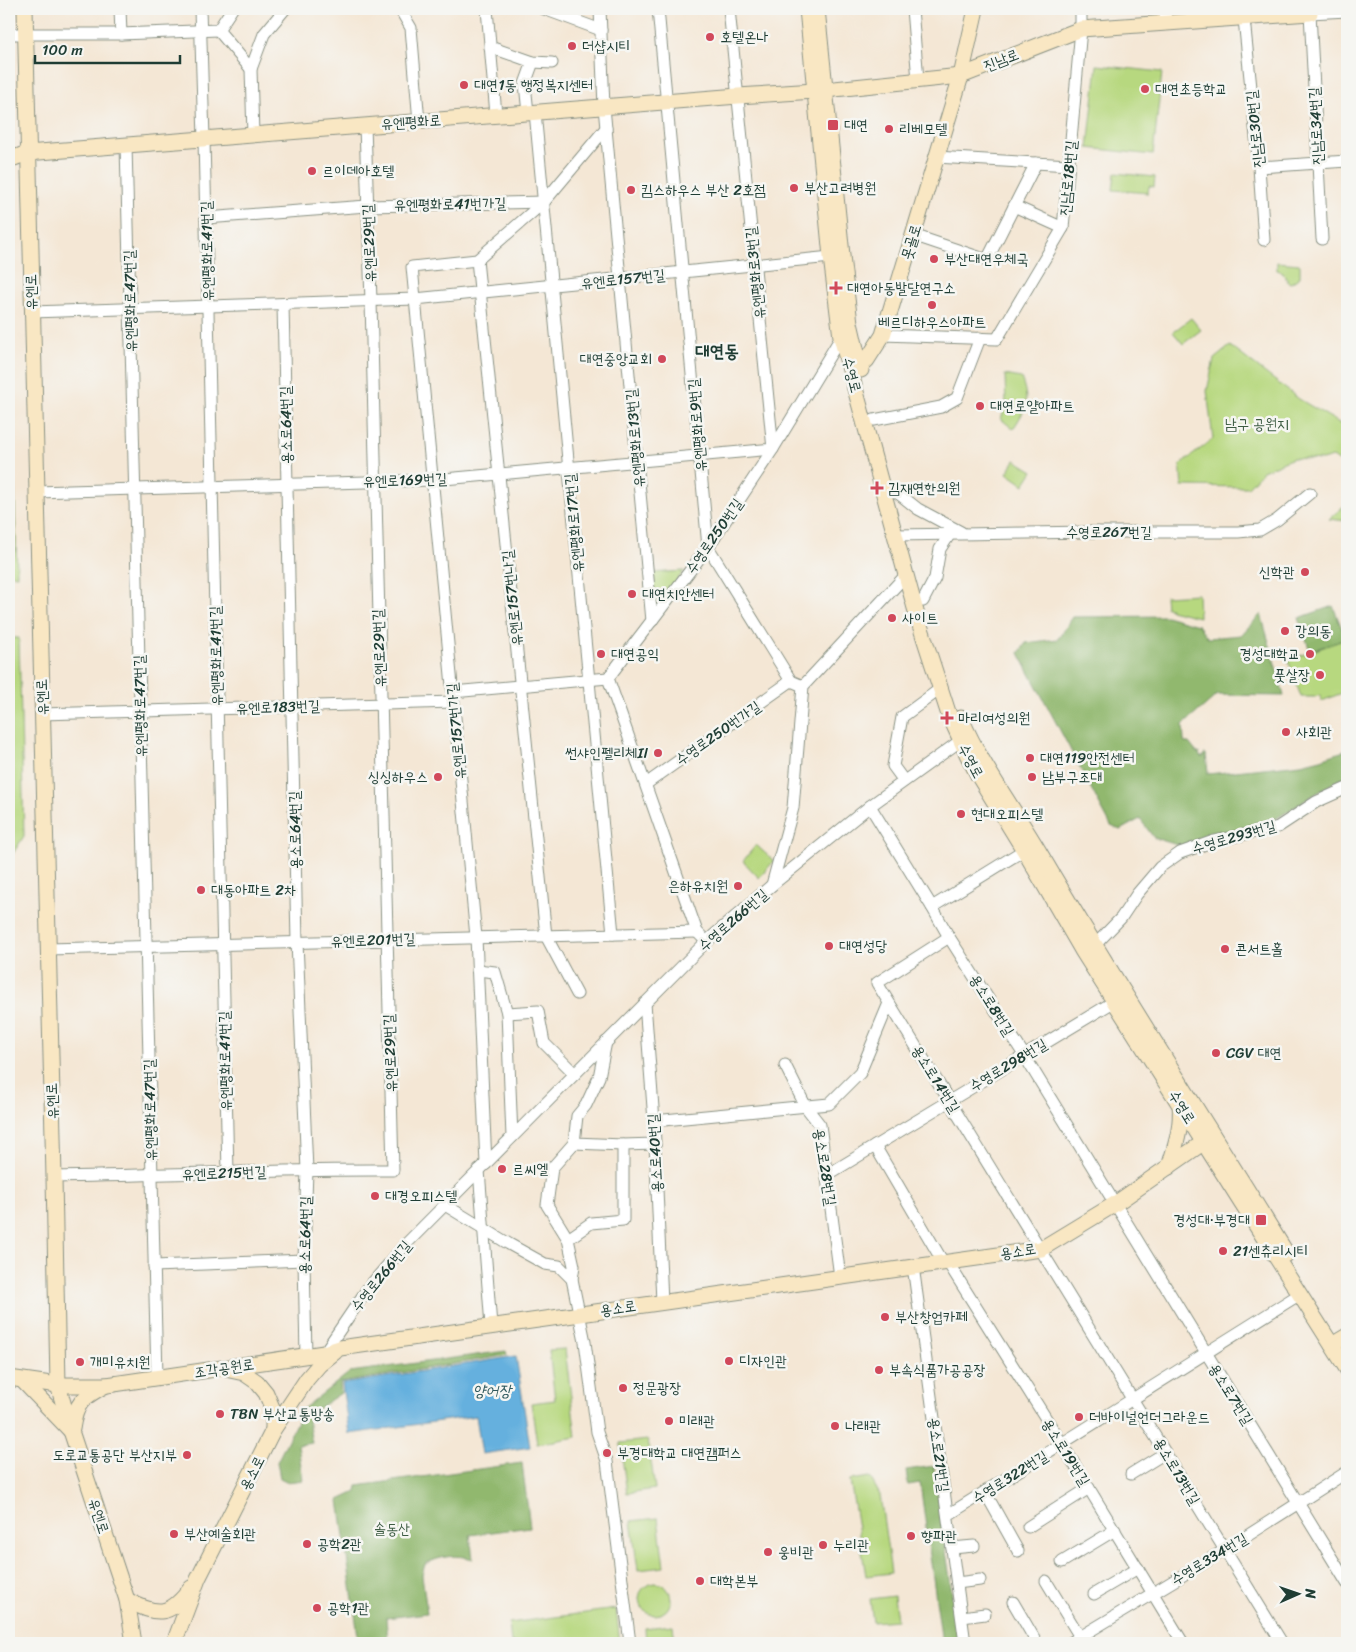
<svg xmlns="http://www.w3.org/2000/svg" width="1356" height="1652" font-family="Sriracha,'Poor Story',sans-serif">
<rect width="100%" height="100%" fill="#f6f6f2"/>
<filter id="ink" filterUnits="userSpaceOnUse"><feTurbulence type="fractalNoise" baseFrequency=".02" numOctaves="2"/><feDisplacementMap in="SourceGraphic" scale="10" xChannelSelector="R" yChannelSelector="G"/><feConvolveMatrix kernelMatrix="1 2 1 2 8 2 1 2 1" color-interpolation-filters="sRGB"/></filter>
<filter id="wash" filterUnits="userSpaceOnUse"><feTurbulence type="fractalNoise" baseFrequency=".0096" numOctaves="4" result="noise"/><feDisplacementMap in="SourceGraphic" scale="20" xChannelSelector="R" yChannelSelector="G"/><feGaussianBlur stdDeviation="1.12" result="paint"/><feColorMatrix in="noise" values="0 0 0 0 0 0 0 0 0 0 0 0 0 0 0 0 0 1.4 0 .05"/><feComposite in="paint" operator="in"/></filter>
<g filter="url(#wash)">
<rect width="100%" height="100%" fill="#f4e7d5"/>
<g fill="#b7d87f" stroke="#6b8a5a">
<path d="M1097 65 1162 72 1153 155 1088 148Z"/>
<path d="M1115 173 1155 177 1154 187 1149 186 1148 193 1113 190Z"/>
<path d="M1277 262 1299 264 1300 265V277L1291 283 1288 282 1283 272 1277 270Z"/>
<path d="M9 275 17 575 9 574Z"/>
<path d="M1191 318 1201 330 1183 344 1173 332Z"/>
<path d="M1230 346 1299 399 1341 424 1347 422V467L1333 457 1322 460 1293 458 1263 471 1248 487 1182 486 1180 465 1213 439 1207 391 1214 359Z"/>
<path d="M1005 375 1021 378C1030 401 1026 409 1013 429L1001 419 1006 405Z"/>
<path d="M1015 460 1033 471 1024 485 1007 473Z"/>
<path d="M1347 503V521L1329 519Z"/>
<path d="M684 571 654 610 651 573Z"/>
<path d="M1198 594 1199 617 1170 610V608H1166L1165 596Z"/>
<path d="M9 638H19L24 836 9 860Z"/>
<path d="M1346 639 1347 643V691L1322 701 1320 695 1315 697H1301L1288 660Z"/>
<path d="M756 845 774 861 759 878 743 861Z"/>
<path d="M565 1349 576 1437 537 1444 531 1403 555 1400 549 1350Z"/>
<path d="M648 1440 655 1489 627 1493 620 1443Z"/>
<path d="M870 1477 880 1495 891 1573 866 1576 850 1480Z"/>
<path d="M658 1518 664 1567 638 1570 631 1521Z"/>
<circle cx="655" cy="1599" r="16"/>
<path d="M894 1596 897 1620 873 1622 870 1599Z"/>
<path d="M616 1609 620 1643H511L509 1623Z"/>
<path d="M673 1625 675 1643H646L645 1628Z"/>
</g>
<g fill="#91b86e" stroke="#587a51">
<path d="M1333 606 1346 639 1310 651 1299 618Z"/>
<path d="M1261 614 1284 696 1217 695 1183 725 1184 741 1185 743H1189L1197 753H1199L1200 757H1204V754H1206L1208 774 1301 764 1321 759 1347 750V778L1338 780 1274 820 1240 832 1198 840 1181 846 1154 838 1140 819 1120 830 1111 826 1019 653 1026 643 1058 639 1073 617 1166 616 1198 625 1208 638 1241 635Z"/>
<path d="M506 1351 507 1355 340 1383 341 1393 311 1413 308 1420 312 1443 298 1445 303 1480 288 1482 280 1478 277 1462 303 1409 350 1372Z"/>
<path d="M522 1463 530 1527 470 1535 473 1559C456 1554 441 1556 425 1564L422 1575 427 1613 386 1618 388 1643H359L339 1500 356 1492 357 1486Z"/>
<path d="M934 1466 959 1643H942L920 1483 908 1485 906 1470Z"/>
</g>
<path fill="#65b0de" stroke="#427689" d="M516 1356 530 1447 482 1454 476 1416 349 1434 342 1384Z"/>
</g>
<g filter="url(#ink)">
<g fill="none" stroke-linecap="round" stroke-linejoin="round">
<defs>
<g id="street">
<path d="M120 9 121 34"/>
<path d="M200 9 204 139 228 1173"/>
<path d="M400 9 411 28 419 122"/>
<path d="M487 9 496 115"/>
<path d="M544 9 601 30"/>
<path d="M600 9 604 107 652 621"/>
<path d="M658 9 708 547 791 681 803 686"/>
<path d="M912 9 918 80"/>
<path d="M1165 9 1166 23"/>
<path d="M1243 9 1259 167 1264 240"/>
<path d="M218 30 251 69"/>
<path d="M9 34H121L218 30 232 9"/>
<path d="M490 47 533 62 552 63"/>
<path d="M535 112 613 934"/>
<path d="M528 113 525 84 533 62"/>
<path d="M253 135 251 69 264 34 285 9"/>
<path d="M126 145 157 1376"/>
<path d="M936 157 1069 165"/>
<path d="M1259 167 1347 161"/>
<path d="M1014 206 1063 228"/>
<path d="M206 218 367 206 544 202"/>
<path d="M913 235 987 260 1036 163"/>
<path d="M1322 239 1310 13 1347 11"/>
<path d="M477 260 546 936 577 994"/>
<path d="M283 304 297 942 307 1170 304 1260 306 1356"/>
<path d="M32 312 415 299 831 257"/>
<path d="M883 335 997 339 1063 228 1081 29V9"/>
<path d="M874 420 941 407 957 398 980 338"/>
<path d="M894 490 918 509 961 532"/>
<path d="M36 492 433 480 773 449 729 9"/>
<path d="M896 535 1090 532H1238L1260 530 1277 520 1310 493"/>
<path d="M923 601 935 578 940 549 950 534"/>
<path d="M608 678 708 547 773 449 841 337"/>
<path d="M608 678 697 932 702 937"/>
<path d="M453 692 608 678"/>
<path d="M42 714 454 702"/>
<path d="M904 781 893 766 902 717 940 689"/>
<path d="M646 784 791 681"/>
<path d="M870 806 932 907 949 937 1024 1055 1347 1583"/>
<path d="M772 885 793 808 803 686 906 575"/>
<path d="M932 907 1024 850"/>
<path d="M949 937 877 983 1282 1643"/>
<path d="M1094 946 1121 918 1137 894 1160 867 1180 853 1214 841 1278 827 1316 802 1347 788"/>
<path d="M48 949 697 932"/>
<path d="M477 970 495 972 507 1013 512 1137"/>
<path d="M645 1003 654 1121 662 1302"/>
<path d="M507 1013 538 1011 544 1043 575 1074"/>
<path d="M606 1042 599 1077 586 1105 577 1116 574 1143 552 1168 547 1205 568 1239 574 1266 572 1279 585 1342 597 1432 607 1461 630 1643"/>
<path d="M785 1065 806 1107 820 1125 840 1277"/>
<path d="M654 1121 829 1104 860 1073 889 1003"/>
<path d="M574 1143 623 1145 655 1144"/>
<path d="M875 1146 943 1262"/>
<path d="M486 1164 476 937 412 267 477 260 544 202 606 128"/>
<path d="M479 1170 491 1326"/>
<path d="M827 1175 1115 1001"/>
<path d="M54 1177C167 1175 280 1169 393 1170L371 301 365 126"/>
<path d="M445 1205 509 1244 545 1264 559 1266 572 1279"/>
<path d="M568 1239 591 1223 623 1220V1145"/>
<path d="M947 1261 1062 1444 1183 1643"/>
<path d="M154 1266 304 1260"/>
<path d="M913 1266 965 1643"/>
<path d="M324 1353 368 1288 405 1245 706 942 772 885 870 806 960 741"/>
<path d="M1131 1474 1165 1453"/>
<path d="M985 1492 1018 1551"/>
<path d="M948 1515 1300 1294"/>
<path d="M1028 1527 1089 1488"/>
<path d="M952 1548 974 1546"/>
<path d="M1062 1562 1115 1530"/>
<path d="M1046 1581 1080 1637"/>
<path d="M957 1583 980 1580"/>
<path d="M1094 1594 1138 1568"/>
<path d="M1013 1602 1037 1643"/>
<path d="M962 1617 985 1614"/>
<path d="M1070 1643 1225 1550 1347 1472"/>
</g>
<g id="secondary">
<path d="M25 9 54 1177 58 1385 71 1431 127 1600 134 1643"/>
<path d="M807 9 831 257 841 337 918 619 948 712 967 754 978 775 1024 850 1083 952 1347 1369"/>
<path d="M817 9 843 265 850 323 861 370"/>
<path d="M9 160 27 153 738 96 815 91 961 76 1081 29 1310 13V9"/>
<path d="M854 372 867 360 883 335 961 76 976 9"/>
<path d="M961 718C982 767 1015 810 1041 855 1120 990 1205 1121 1287 1254"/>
<path d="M1169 1167C1176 1144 1182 1128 1180 1103"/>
<path d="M1332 1345 1347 1336"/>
<path d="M230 1370 244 1373 257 1382 266 1393 273 1410V1430"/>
<path d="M9 1378 58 1385H107L324 1353 340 1348 1041 1249 1115 1204 1204 1142"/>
<path d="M23 1381 70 1430"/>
<path d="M72 1429C76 1402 82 1398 106 1385"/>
<path d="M127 1600C157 1616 170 1617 191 1588"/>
<path d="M174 1643 198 1579 273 1430 307 1379 319 1365 335 1352"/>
</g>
</defs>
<use href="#street" stroke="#8a9284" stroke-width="13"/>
<use href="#secondary" stroke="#8a9284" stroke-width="17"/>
<use href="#street" stroke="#fff" stroke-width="11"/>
<use href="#secondary" stroke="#f9e7c3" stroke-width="15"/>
</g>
</g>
<g fill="#d1495b" stroke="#f6f6f2" stroke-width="2">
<circle cx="710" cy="37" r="5"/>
<circle cx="572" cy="46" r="5"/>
<circle cx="464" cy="85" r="5"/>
<circle cx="1145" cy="89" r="5"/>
<rect x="827" y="119" width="12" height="12" rx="2.5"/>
<circle cx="889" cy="129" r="5"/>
<circle cx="312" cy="171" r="5"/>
<circle cx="794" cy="188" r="5"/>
<circle cx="631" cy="190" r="5"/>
<circle cx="934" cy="259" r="5"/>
<path d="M833.5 280.5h5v5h5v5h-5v5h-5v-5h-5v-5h5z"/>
<circle cx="932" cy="305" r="5"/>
<circle cx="662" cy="359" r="5"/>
<circle cx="980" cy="406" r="5"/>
<path d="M874.5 480.5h5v5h5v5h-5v5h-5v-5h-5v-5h5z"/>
<circle cx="1305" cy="572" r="5"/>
<circle cx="632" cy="594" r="5"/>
<circle cx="892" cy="618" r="5"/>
<circle cx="1285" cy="631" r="5"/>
<circle cx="601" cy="654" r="5"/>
<circle cx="1310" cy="654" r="5"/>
<circle cx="1320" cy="675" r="5"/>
<path d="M944.5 710.5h5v5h5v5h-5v5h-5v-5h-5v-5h5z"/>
<circle cx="1286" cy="732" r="5"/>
<circle cx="658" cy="753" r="5"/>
<circle cx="1030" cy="758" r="5"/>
<circle cx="438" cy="777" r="5"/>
<circle cx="1032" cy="777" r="5"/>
<circle cx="961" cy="814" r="5"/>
<circle cx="738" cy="886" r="5"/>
<circle cx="201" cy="890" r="5"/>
<circle cx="829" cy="946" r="5"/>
<circle cx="1225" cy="949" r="5"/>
<circle cx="1216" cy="1053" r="5"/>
<circle cx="502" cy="1169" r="5"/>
<circle cx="375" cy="1196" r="5"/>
<rect x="1255" y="1214" width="12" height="12" rx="2.5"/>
<circle cx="1223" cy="1251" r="5"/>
<circle cx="885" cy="1317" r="5"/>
<circle cx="729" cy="1361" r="5"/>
<circle cx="80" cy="1362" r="5"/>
<circle cx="879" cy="1370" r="5"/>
<circle cx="623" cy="1388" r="5"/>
<circle cx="220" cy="1414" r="5"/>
<circle cx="1079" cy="1417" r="5"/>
<circle cx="669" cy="1421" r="5"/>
<circle cx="835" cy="1426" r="5"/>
<circle cx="607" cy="1453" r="5"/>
<circle cx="187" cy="1455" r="5"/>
<circle cx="174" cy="1534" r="5"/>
<circle cx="911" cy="1536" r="5"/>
<circle cx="307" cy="1544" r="5"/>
<circle cx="823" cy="1545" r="5"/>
<circle cx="768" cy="1552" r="5"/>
<circle cx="700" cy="1581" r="5"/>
<circle cx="317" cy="1608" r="5"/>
</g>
<g text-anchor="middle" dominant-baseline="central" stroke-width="5" stroke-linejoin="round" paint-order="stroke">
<g font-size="15" fill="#1f3d34" stroke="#f6f6f2" text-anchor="start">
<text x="720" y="37">호텔온나</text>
<text x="582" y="46">더샵시티</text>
<text x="474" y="85">대연1동 행정복지센터</text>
<text x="1155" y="89">대연초등학교</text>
<text x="844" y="125">대연</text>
<text x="899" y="129">리베모텔</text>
<text x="322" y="171">르이데아호텔</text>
<text x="804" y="188">부산고려병원</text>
<text x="641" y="190">킴스하우스 부산 2호점</text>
<text x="944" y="259">부산대연우체국</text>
<text x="847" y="288">대연아동발달연구소</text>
<text x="932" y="322" text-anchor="middle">베르디하우스아파트</text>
<text x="652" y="359" text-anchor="end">대연중앙교회</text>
<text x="990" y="406">대연로얄아파트</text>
<text x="888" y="488">김재연한의원</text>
<text x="1295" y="572" text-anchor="end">신학관</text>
<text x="642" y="594">대연치안센터</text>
<text x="902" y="618">사이트</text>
<text x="1295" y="631">강의동</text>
<text x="611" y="654">대연공익</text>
<text x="1300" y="654" text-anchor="end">경성대학교</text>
<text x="1310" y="675" text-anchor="end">풋살장</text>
<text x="958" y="718">마리여성의원</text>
<text x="1296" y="732">사회관</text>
<text x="648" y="753" text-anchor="end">썬샤인펠리체II</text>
<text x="1040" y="758">대연119안전센터</text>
<text x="428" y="777" text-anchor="end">싱싱하우스</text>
<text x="1042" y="777">남부구조대</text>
<text x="971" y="814">현대오피스텔</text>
<text x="728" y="886" text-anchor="end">은하유치원</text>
<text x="211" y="890">대동아파트 2차</text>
<text x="839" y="946">대연성당</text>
<text x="1235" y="949">콘서트홀</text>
<text x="1226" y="1053">CGV 대연</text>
<text x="512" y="1169">르씨엘</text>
<text x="385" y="1196">대경오피스텔</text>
<text x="1250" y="1220" text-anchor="end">경성대·부경대</text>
<text x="1233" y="1251">21센츄리시티</text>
<text x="895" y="1317">부산창업카페</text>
<text x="739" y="1361">디자인관</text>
<text x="90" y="1362">개미유치원</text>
<text x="889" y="1370">부속식품가공공장</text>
<text x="633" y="1388">정문광장</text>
<text x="230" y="1414">TBN 부산교통방송</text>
<text x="1089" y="1417">더바이널언더그라운드</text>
<text x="679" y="1421">미래관</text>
<text x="845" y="1426">나래관</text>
<text x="617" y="1453">부경대학교 대연캠퍼스</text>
<text x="177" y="1455" text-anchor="end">도로교통공단 부산지부</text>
<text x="184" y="1534">부산예술회관</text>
<text x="921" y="1536">향파관</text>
<text x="317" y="1544">공학2관</text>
<text x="833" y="1545">누리관</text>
<text x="778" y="1552">웅비관</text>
<text x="710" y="1581">대학본부</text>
<text x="327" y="1608">공학1관</text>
</g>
<g font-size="15" fill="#1f3d34" stroke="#f6f6f2">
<text transform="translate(1001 60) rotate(-21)">진남로</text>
<text transform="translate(411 122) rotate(-4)">유엔평화로</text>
<text transform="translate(1316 126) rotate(-93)">진남로34번길</text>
<text transform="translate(1255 129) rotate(-96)">진남로30번길</text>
<text transform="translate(1068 178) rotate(-85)">진남로18번길</text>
<text transform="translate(450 204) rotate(-1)">유엔평화로41번가길</text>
<text transform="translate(911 242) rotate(-73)">못골로</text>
<text transform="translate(369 243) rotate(-92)">유엔로29번길</text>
<text transform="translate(207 251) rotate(-91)">유엔평화로41번길</text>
<text transform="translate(755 273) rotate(-96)">유엔평화로3번길</text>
<text transform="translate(623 279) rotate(-6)">유엔로157번길</text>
<text transform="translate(31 292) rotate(-91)">유엔로</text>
<text transform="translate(130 301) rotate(-91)">유엔평화로47번길</text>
<text transform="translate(852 375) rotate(75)">수영로</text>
<text transform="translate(286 425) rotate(-91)">용소로64번길</text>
<text transform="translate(697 425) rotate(-95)">유엔평화로9번길</text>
<text transform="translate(635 438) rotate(-95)">유엔평화로13번길</text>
<text transform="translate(405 480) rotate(-2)">유엔로169번길</text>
<text transform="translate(574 523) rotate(-95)">유엔평화로17번길</text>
<text x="1109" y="532">수영로267번길</text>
<text transform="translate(714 536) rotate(-55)">수영로250번길</text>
<text transform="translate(512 598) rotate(-96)">유엔로157번나길</text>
<text transform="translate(379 648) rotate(-92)">유엔로29번길</text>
<text transform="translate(216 656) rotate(-91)">유엔평화로41번길</text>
<text transform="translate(42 697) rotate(-92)">유엔로</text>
<text transform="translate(140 706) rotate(-91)">유엔평화로47번길</text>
<text transform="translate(278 707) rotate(-2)">유엔로183번길</text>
<text transform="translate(456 731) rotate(-95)">유엔로157번가길</text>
<text transform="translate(718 733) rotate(-35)">수영로250번가길</text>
<text transform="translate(971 761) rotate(62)">수영로</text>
<text transform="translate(295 830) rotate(-91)">용소로64번길</text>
<text transform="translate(1234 837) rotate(-16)">수영로293번길</text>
<text transform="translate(733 920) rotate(-41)">수영로266번길</text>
<text transform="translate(373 940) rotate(-2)">유엔로201번길</text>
<text transform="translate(992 1005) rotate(58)">용소로8번길</text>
<text transform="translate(390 1053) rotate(-92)">유엔로29번길</text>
<text transform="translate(225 1061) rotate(-91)">유엔평화로41번길</text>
<text transform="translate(1008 1065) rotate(-31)">수영로298번길</text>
<text transform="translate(936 1079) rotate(58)">용소로14번길</text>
<text transform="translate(52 1101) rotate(-92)">유엔로</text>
<text transform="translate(1182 1107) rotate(58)">수영로</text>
<text transform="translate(150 1110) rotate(-91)">유엔평화로47번길</text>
<text transform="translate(655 1153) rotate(-93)">용소로40번길</text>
<text transform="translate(825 1167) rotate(81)">용소로28번길</text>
<text transform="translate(224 1173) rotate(-2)">유엔로215번길</text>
<text transform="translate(305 1235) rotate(-89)">용소로64번길</text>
<text transform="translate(1018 1251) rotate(-9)">용소로</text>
<text transform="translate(381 1276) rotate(-51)">수영로266번길</text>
<text transform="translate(618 1308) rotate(-8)">용소로</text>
<text transform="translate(224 1368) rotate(-8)">조각공원로</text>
<text transform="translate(1231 1394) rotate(58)">용소로7번길</text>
<text transform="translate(1066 1452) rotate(58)">용소로19번길</text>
<text transform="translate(939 1455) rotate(82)">용소로21번길</text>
<text transform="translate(1177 1471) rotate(59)">용소로13번길</text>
<text transform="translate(252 1473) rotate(-63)">용소로</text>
<text transform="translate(1010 1477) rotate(-32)">수영로322번길</text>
<text transform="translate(99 1516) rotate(72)">유엔로</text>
<text transform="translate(1209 1559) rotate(-31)">수영로334번길</text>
</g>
<g font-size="15" fill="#3d5c43" stroke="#f6f6f2">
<text x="1257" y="424">남구 공원지</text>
<text x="392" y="1529">솔동산</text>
</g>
<g font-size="16" font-style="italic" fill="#305a5e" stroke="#f6f6f2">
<text x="492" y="1390">양어장</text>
</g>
<g font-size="18" font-weight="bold" fill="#1f3d34" stroke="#f6f6f2">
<text x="717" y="351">대연동</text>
</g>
</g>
<rect width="1356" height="1652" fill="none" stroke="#f6f6f2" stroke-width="30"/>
<g transform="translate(1298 1594) rotate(88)" stroke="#f6f6f2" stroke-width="4" paint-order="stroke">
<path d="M0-4L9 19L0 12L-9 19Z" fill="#1f3d34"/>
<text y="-8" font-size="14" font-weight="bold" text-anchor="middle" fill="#1f3d34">N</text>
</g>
<path d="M35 55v8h145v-8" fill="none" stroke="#1f3d34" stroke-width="2.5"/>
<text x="42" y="55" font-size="15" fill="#1f3d34" stroke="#f6f6f2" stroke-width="4" paint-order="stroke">100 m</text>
</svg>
